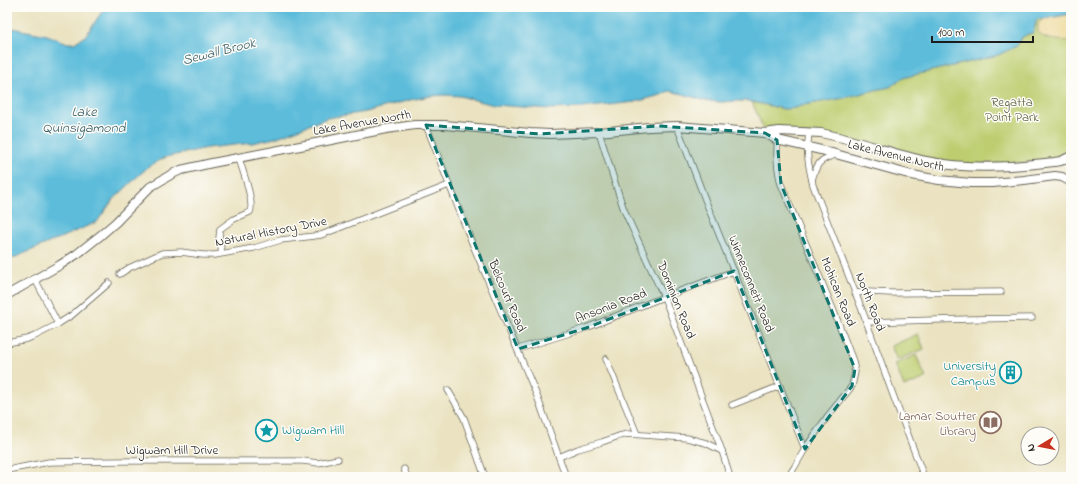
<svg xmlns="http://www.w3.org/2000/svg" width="1078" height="484" font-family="'Indie Flower',sans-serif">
<rect width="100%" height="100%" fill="#fdfcf7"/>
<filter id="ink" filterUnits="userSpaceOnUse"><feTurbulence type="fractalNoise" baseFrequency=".025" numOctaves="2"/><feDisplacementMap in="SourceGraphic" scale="8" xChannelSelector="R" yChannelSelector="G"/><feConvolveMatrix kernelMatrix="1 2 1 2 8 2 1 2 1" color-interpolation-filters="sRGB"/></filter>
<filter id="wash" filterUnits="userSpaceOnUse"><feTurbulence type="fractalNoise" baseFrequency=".012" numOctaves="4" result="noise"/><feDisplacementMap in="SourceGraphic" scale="16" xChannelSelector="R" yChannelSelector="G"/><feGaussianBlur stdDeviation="0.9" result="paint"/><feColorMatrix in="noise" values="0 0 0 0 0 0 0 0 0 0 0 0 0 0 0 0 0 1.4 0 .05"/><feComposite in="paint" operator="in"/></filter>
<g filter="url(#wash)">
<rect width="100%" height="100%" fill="#eae2c0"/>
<g fill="#bdcd6f" stroke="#6c7446">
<path d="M1071 14V156L1061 161 951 165 834 136 765 133 752 102 784 109 795 108 804 105 844 98 875 90 890 87 898 81 906 77 998 55 1017 46 1021 38 1028 34 1033 33 1037 19H1043Z"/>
<path d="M918 334 924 349 897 360 891 346Z"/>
<path d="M916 355 926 378 904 387 895 364Z"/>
</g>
<path fill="#eeda9e" stroke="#857b5d" d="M1071 14V41C1062 40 1041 41 1038 31 1038 29 1038 26 1038 24L1043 19Z"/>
<path fill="#5bbcda" stroke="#3c6c7b" d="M106 7H1071V14L1043 19H1037L1033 33 1028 34 1021 38 1017 46 998 55 906 77 898 81 890 87 875 90 844 98 804 105 795 108 784 109 749 101H735L722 102 706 101 683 94 669 91 661 95 635 102 582 108 550 109 494 105 460 96 444 95 431 96 410 100 366 112 327 118 275 138 252 143 207 148 166 157 148 167 137 177 112 201 97 222 32 250 7 261V27L47 35 68 43H74L85 36 89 31 103 10Z"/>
</g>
<g filter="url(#ink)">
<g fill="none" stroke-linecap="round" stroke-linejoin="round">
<defs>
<g id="street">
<path d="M426 125 470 238 537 396 566 477"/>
<path d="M677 126 706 202 805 449"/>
<path d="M599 132 615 183 624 210 664 297 722 451 730 477"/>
<path d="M809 133C806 154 808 164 813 185L864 315 893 395 924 477"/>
<path d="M778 137C776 152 777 169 781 184L833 309 853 361 855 372 852 386 827 417 805 449 794 468 788 477"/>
<path d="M812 180C816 165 820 158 836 155"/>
<path d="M222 253 219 238 220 229 234 219 250 212C255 202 242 170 239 158"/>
<path d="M120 274 129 268 162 253 181 252 203 255H215L254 248 281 240 314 236 321 235 449 185"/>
<path d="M35 279 58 324"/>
<path d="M855 293 868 292 891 293 1001 292"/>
<path d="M866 322 970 319 1032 318"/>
<path d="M7 343 27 339 35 336 58 324 72 315 109 283"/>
<path d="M518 349 586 328 661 298 734 271"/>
<path d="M606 359 637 434"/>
<path d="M448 390 464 418 485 477"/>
<path d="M732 405 780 386"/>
<path d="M559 457 578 449 602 442 619 436 628 434 687 438 706 443 722 451"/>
<path d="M404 469 407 477"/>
<path d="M7 470 49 462 125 461H303L318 463 338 459"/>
</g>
<g id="secondary">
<path d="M765 133 777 140 821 150 912 175 939 180 971 183H993L1024 180 1055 176 1062 177 1071 182"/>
<path d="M7 295 60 265 77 254 101 235 116 222 150 187 172 174 181 170 212 163 326 141 386 129 415 125H445L530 133 550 134 599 132 649 127 677 126 765 133 779 131 801 132 821 133 834 136C865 143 895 154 926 161 969 170 1011 167 1054 162L1061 161 1071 156"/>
</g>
</defs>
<use href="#street" stroke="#646155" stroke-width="7"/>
<use href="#secondary" stroke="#646155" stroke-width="10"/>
<use href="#street" stroke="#fff" stroke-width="5.5"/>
<use href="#secondary" stroke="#fff" stroke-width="8"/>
</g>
</g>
<path fill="#0f766e" fill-opacity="0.2" stroke="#0f766e" stroke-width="3" stroke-dasharray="8 5" stroke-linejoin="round" d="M426 125 540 134 659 126 765 133 777 140 781 184 855 369 852 386 805 449 734 271 586 328 518 349Z"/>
<defs>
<symbol id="building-ring" viewBox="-11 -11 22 22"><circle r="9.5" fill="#fdfcf7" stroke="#0f9aa8" stroke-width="1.5"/><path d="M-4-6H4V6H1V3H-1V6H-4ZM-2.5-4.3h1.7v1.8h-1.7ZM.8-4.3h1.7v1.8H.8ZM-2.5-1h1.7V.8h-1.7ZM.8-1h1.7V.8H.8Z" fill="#0f9aa8"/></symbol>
<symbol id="library-ring" viewBox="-11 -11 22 22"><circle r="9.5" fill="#fdfcf7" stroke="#8d6e63" stroke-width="1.5"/><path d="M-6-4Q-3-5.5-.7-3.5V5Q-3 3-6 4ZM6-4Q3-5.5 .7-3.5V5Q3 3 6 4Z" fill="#8d6e63"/></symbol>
<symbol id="sight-ring" viewBox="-11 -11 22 22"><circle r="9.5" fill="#fdfcf7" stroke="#0f9aa8" stroke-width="1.5"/><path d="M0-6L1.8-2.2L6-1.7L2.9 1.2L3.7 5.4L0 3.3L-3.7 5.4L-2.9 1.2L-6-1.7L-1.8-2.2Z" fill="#0f9aa8"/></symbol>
</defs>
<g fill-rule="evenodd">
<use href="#building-ring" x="998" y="360" width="25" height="25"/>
<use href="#library-ring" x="978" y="410" width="25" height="25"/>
<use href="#sight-ring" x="254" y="418" width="25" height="25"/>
</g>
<g text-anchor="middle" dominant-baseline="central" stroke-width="3" stroke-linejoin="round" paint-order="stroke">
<g font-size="13" fill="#545a39" stroke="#fdfcf7">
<text x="1012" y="102">Regatta<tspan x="1012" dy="15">Point Park</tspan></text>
</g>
<g font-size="13" fill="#1c1c1c" stroke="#fdfcf7">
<text transform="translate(362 123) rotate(-10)">Lake Avenue North</text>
<text transform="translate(896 156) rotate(14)">Lake Avenue North</text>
<text transform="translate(271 232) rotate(-11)">Natural History Drive</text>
<text transform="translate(751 284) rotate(68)">Winneconnett Road</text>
<text transform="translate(838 292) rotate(68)">Mohican Road</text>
<text transform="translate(507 296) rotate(67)">Belcourt Road</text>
<text transform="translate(676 300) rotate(68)">Dominion Road</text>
<text transform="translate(870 302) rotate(69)">North Road</text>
<text transform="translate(611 306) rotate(-21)">Ansonia Road</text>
<text x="172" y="450">Wigwam Hill Drive</text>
</g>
<g font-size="13" fill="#0d838f" stroke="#fdfcf7" text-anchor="end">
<text x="996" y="366">University<tspan x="996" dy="15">Campus</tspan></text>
<text x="282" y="430" text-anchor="start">Wigwam Hill</text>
</g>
<g font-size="13" fill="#785e54" stroke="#fdfcf7" text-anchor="end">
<text x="976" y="416">Lamar Soutter<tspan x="976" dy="15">Library</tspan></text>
</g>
<g font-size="14" font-style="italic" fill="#355c68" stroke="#fdfcf7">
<text transform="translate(219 52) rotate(-14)">Sewall Brook</text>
<text x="84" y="112">Lake<tspan x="84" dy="16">Quinsigamond</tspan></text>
</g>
</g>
<rect width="1078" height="484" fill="none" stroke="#fdfcf7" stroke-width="24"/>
<g transform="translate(1040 446) rotate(260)"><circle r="19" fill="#fdfcf7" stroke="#a3a29f"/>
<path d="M0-3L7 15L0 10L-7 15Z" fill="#c8321e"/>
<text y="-6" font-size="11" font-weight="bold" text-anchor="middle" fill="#1c1c1c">N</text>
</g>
<path d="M932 36v6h101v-6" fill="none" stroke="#1c1c1c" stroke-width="2"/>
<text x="938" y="36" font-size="12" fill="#1c1c1c" stroke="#fdfcf7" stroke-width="3" paint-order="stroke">100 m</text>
</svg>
